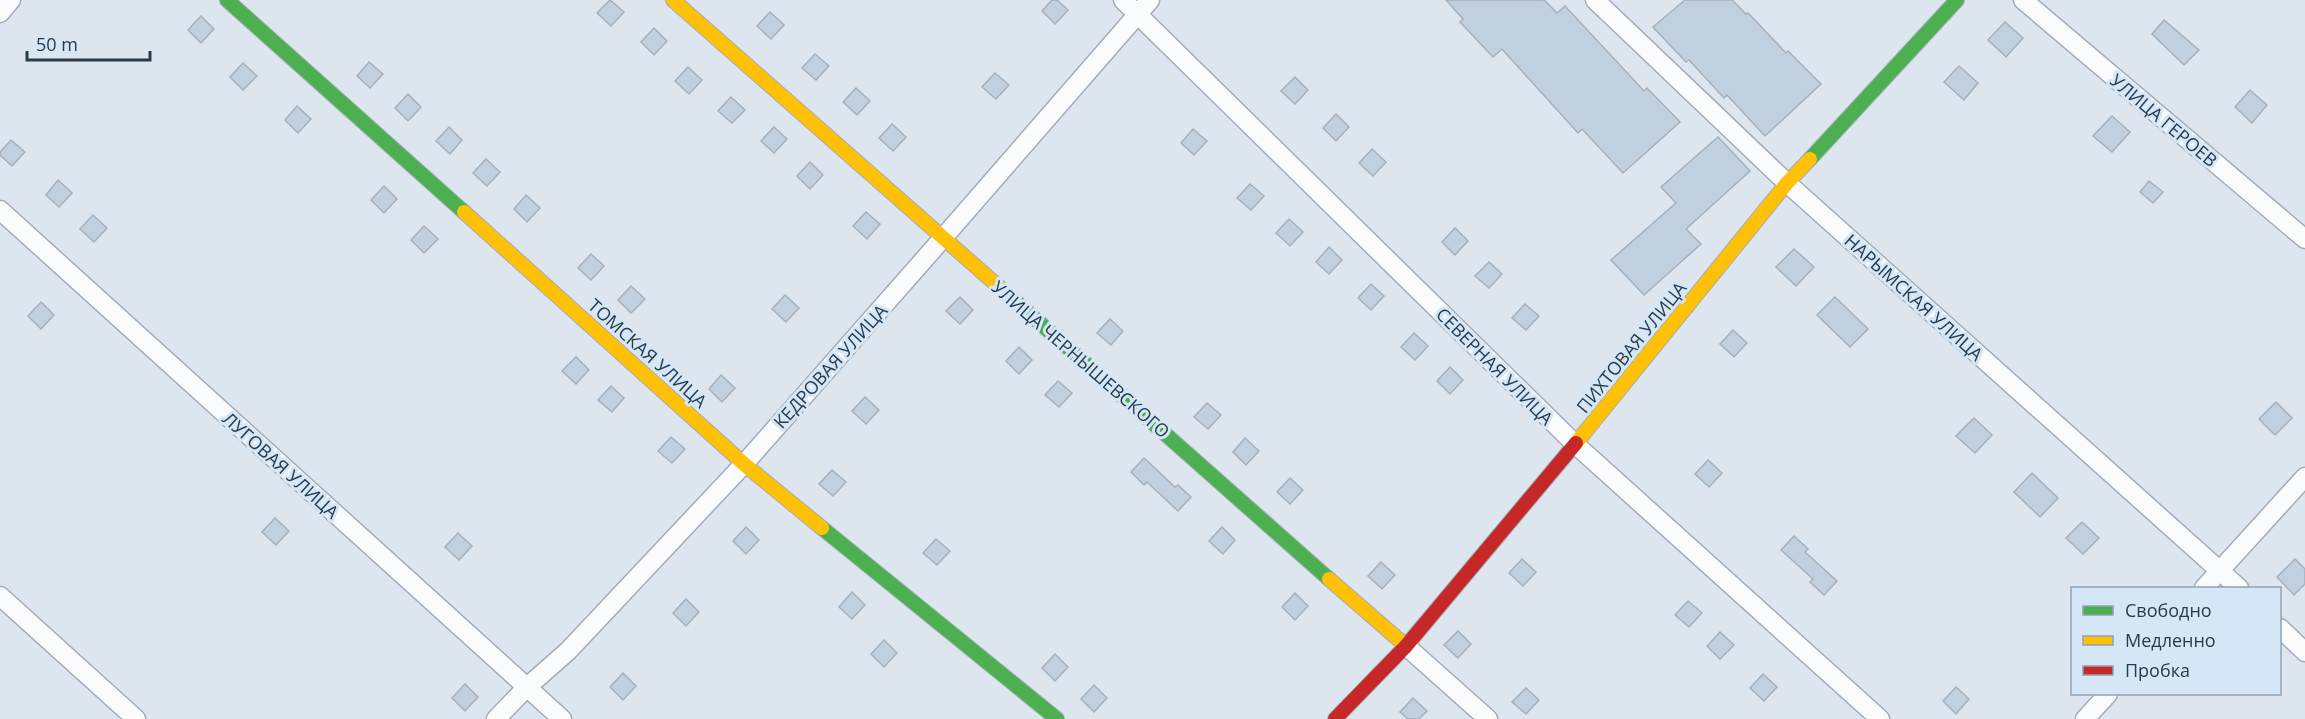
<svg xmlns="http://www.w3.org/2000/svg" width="2305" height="719" font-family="'Open Sans',sans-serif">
<rect width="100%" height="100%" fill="#dde6ef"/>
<g fill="#c1d0df" stroke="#a4b0bb" stroke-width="1.5">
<path d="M610 0 624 12 611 26 597 13Z"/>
<path d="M1052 0H1057L1068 10 1055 24 1042 11Z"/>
<path d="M1446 0H1544L1557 13 1565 6 1644 91 1647 88 1680 122 1623 173 1582 129 1578 133 1502 49 1493 57 1460 22 1463 19Z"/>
<path d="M1685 0H1732L1746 14 1748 13 1786 53 1788 51 1821 84 1765 136 1727 95 1724 98 1689 60 1686 62 1653 27Z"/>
<path d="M770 12 784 25 771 39 757 26Z"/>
<path d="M201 16 214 29 201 43 188 30Z"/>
<path d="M2164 20 2199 50 2184 65 2152 34Z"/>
<path d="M2005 22 2023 38 2006 57 1988 40Z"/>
<path d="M654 28 667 41 654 55 641 42Z"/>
<path d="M815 54 829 66 816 80 802 68Z"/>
<path d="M369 62 383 74 370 88 357 76Z"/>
<path d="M243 63 257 76 243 90 230 77Z"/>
<path d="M1959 66 1978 83 1964 100 1944 82Z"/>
<path d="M688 67 702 80 689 94 675 81Z"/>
<path d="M995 73 1009 85 996 99 982 87Z"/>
<path d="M1295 77 1308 90 1295 104 1281 91Z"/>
<path d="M856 88 870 101 857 115 843 102Z"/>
<path d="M2250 90 2267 105 2252 123 2235 107Z"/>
<path d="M408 94 421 107 408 121 395 108Z"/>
<path d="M731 97 745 110 732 123 718 111Z"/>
<path d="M297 106 311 119 298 133 285 120Z"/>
<path d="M1336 114 1349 127 1336 141 1323 128Z"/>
<path d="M2112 116 2130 132 2112 152 2093 136Z"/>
<path d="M892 124 906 137 893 151 879 138Z"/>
<path d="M449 127 462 140 450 154 436 141Z"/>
<path d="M774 127 787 139 774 153 761 141Z"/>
<path d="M1193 129 1207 141 1194 155 1181 143Z"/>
<path d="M1718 137 1750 171 1686 229 1701 244 1644 295 1611 260 1676 203 1661 187Z"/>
<path d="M11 140 25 152 12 166 0 155V152Z"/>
<path d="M1372 149 1386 162 1373 176 1359 163Z"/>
<path d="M486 159 500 172 487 186 473 173Z"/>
<path d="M810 162 823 175 810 189 797 176Z"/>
<path d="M58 180 72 193 59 207 46 195Z"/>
<path d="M2149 181 2163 192 2153 203 2140 192Z"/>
<path d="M1250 184 1264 196 1251 210 1237 198Z"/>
<path d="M384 186 397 199 384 213 371 200Z"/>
<path d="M526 195 540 208 527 222 514 209Z"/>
<path d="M866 212 880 224 867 239 853 226Z"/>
<path d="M93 215 107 228 94 242 80 229Z"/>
<path d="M1289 219 1303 232 1290 246 1276 233Z"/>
<path d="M424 226 438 239 424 253 411 240Z"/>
<path d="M1455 228 1468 241 1455 255 1442 242Z"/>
<path d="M1329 247 1342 260 1329 274 1316 262Z"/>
<path d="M1794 249 1814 267 1796 286 1776 267Z"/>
<path d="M591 254 604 266 591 280 578 268Z"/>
<path d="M1489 262 1502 274 1489 288 1475 276Z"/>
<path d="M1371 284 1384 296 1371 310 1358 298Z"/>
<path d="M631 286 645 299 631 313 618 300Z"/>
<path d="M785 295 799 308 786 322 772 309Z"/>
<path d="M960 297 973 310 960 324 946 311Z"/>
<path d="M1835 297 1868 329 1850 347 1817 315Z"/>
<path d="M41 302 54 315 41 329 28 316Z"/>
<path d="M1525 304 1539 316 1526 330 1512 318Z"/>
<path d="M1110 319 1123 331 1111 345 1097 333Z"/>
<path d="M1733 330 1747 343 1734 357 1720 344Z"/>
<path d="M1414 333 1428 346 1415 360 1401 347Z"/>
<path d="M1019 347 1032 360 1019 374 1006 361Z"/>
<path d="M576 357 589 370 576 384 562 371Z"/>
<path d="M1450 367 1463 380 1450 394 1437 381Z"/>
<path d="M721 375 735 388 722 402 709 389Z"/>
<path d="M1058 381 1072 393 1059 407 1045 395Z"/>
<path d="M611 386 624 398 612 412 598 400Z"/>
<path d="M865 397 879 410 866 424 852 411Z"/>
<path d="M2276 402 2292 418 2275 435 2259 419Z"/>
<path d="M1207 403 1221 415 1208 429 1194 417Z"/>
<path d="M1974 418 1992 435 1975 453 1956 436Z"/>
<path d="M671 437 685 449 672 463 658 451Z"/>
<path d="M1245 438 1259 451 1246 465 1233 452Z"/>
<path d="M1144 458 1175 487 1178 485 1191 497 1178 511 1147 482 1144 485 1131 472Z"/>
<path d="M1708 460 1722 473 1709 487 1695 474Z"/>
<path d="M832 470 846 482 833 496 819 484Z"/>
<path d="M2032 473 2058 498 2040 517 2014 492Z"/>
<path d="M1290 478 1303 490 1290 504 1277 492Z"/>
<path d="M275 518 289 531 276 545 262 532Z"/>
<path d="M2082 522 2099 538 2083 554 2066 538Z"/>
<path d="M746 527 759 540 746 554 733 541Z"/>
<path d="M1222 527 1235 540 1223 554 1209 541Z"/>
<path d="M458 533 472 546 459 560 445 547Z"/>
<path d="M1794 536 1808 549 1805 552 1837 581 1824 595 1810 582 1813 579 1781 550Z"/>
<path d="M936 539 950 551 937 565 923 553Z"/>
<path d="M1522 559 1536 572 1523 586 1509 573Z"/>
<path d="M2295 559 2305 569V584L2294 595 2277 577Z"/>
<path d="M1381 562 1395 575 1382 589 1368 576Z"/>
<path d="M852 592 865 605 852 619 839 607Z"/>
<path d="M1295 593 1308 606 1295 620 1282 607Z"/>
<path d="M686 599 699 612 686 626 673 613Z"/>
<path d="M1688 601 1702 613 1689 627 1675 615Z"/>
<path d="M1458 631 1471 644 1458 658 1444 645Z"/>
<path d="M1720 632 1734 645 1720 659 1707 646Z"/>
<path d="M884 640 897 653 884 667 871 654Z"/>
<path d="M1055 654 1068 667 1055 681 1042 668Z"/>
<path d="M623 673 636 686 623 700 610 687Z"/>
<path d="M1763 674 1777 687 1764 701 1750 688Z"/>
<path d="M465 684 478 697 465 711 452 698Z"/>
<path d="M1094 685 1107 698 1094 712 1081 699Z"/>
<path d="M1956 687 1969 699 1956 714 1943 701Z"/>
<path d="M1526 688 1539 700 1526 714 1512 702Z"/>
<path d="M1413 698 1427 711 1419 719H1408L1400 712Z"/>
</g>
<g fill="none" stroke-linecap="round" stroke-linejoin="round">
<defs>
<g id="street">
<path d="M1123 0 1575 444 1880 719"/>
<path d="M1595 0 1787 183 2239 588"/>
<path d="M2023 0 2305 239"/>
<path d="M0 13 11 0"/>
<path d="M0 210 562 719"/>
<path d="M2204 588 2305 477"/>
<path d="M0 596 136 719"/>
<path d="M2280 628 2305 652"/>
<path d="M1406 646 1488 719"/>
<path d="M496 719 526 688 568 651 744 464 943 238 1150 0"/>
<path d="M2085 719 2108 694"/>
</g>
<g id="fast">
<path d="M227 0 464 212"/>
<path d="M1810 159 1957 0"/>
<path d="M1015 301 1329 579"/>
<path d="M822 528 1057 719"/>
</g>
<g id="slow">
<path d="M673 0 1015 301"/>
<path d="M464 212 744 464 822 528"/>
<path d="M1576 443 1787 183 1810 159"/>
<path d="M1329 579 1406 646"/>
</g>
<path id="jam" d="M1335 719 1406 646 1576 443"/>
</defs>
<use href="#street" stroke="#a1adb8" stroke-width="21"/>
<use href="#fast" stroke="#a1adb8" stroke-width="16"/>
<use href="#slow" stroke="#a1adb8" stroke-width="16"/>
<use href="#jam" stroke="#a1adb8" stroke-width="16"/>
<use href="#street" stroke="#fafbfd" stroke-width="18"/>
<use href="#fast" stroke="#4caf50" stroke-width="14"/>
<use href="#slow" stroke="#ffc107" stroke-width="14"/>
<use href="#jam" stroke="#c62828" stroke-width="14"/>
</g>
<g text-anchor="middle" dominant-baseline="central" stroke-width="6" stroke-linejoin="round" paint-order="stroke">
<g font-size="18" fill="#293a4a" stroke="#d5e7f7">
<text transform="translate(2164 120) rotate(40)">УЛИЦА ГЕРОЕВ</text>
<text transform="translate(1914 297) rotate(42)">НАРЫМСКАЯ УЛИЦА</text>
<text transform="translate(1631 347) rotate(-51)">ПИХТОВАЯ УЛИЦА</text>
<text transform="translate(648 353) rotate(42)">ТОМСКАЯ УЛИЦА</text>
<text transform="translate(1081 359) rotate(41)">УЛИЦА ЧЕРНЫШЕВСКОГО</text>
<text transform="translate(830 366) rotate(-48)">КЕДРОВАЯ УЛИЦА</text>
<text transform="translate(1495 366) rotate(45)">СЕВЕРНАЯ УЛИЦА</text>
<text transform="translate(281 465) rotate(42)">ЛУГОВАЯ УЛИЦА</text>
</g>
</g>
<rect x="2071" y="587" width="210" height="108" fill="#d5e7f7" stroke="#90a2b2" stroke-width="1.5"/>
<rect x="2083" y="606" width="30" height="9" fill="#4caf50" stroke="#90a2b2" stroke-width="1.5"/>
<text x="2125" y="617" font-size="18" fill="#293a4a">Свободно</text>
<rect x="2083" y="636" width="30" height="9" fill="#ffc107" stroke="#90a2b2" stroke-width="1.5"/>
<text x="2125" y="647" font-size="18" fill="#293a4a">Медленно</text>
<rect x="2083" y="666" width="30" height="9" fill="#c62828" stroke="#90a2b2" stroke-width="1.5"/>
<text x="2125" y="677" font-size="18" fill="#293a4a">Пробка</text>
<path d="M27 51v9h123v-9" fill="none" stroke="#293a4a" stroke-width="3"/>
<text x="36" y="51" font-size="18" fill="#293a4a" stroke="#d5e7f7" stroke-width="4.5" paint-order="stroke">50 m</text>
</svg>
